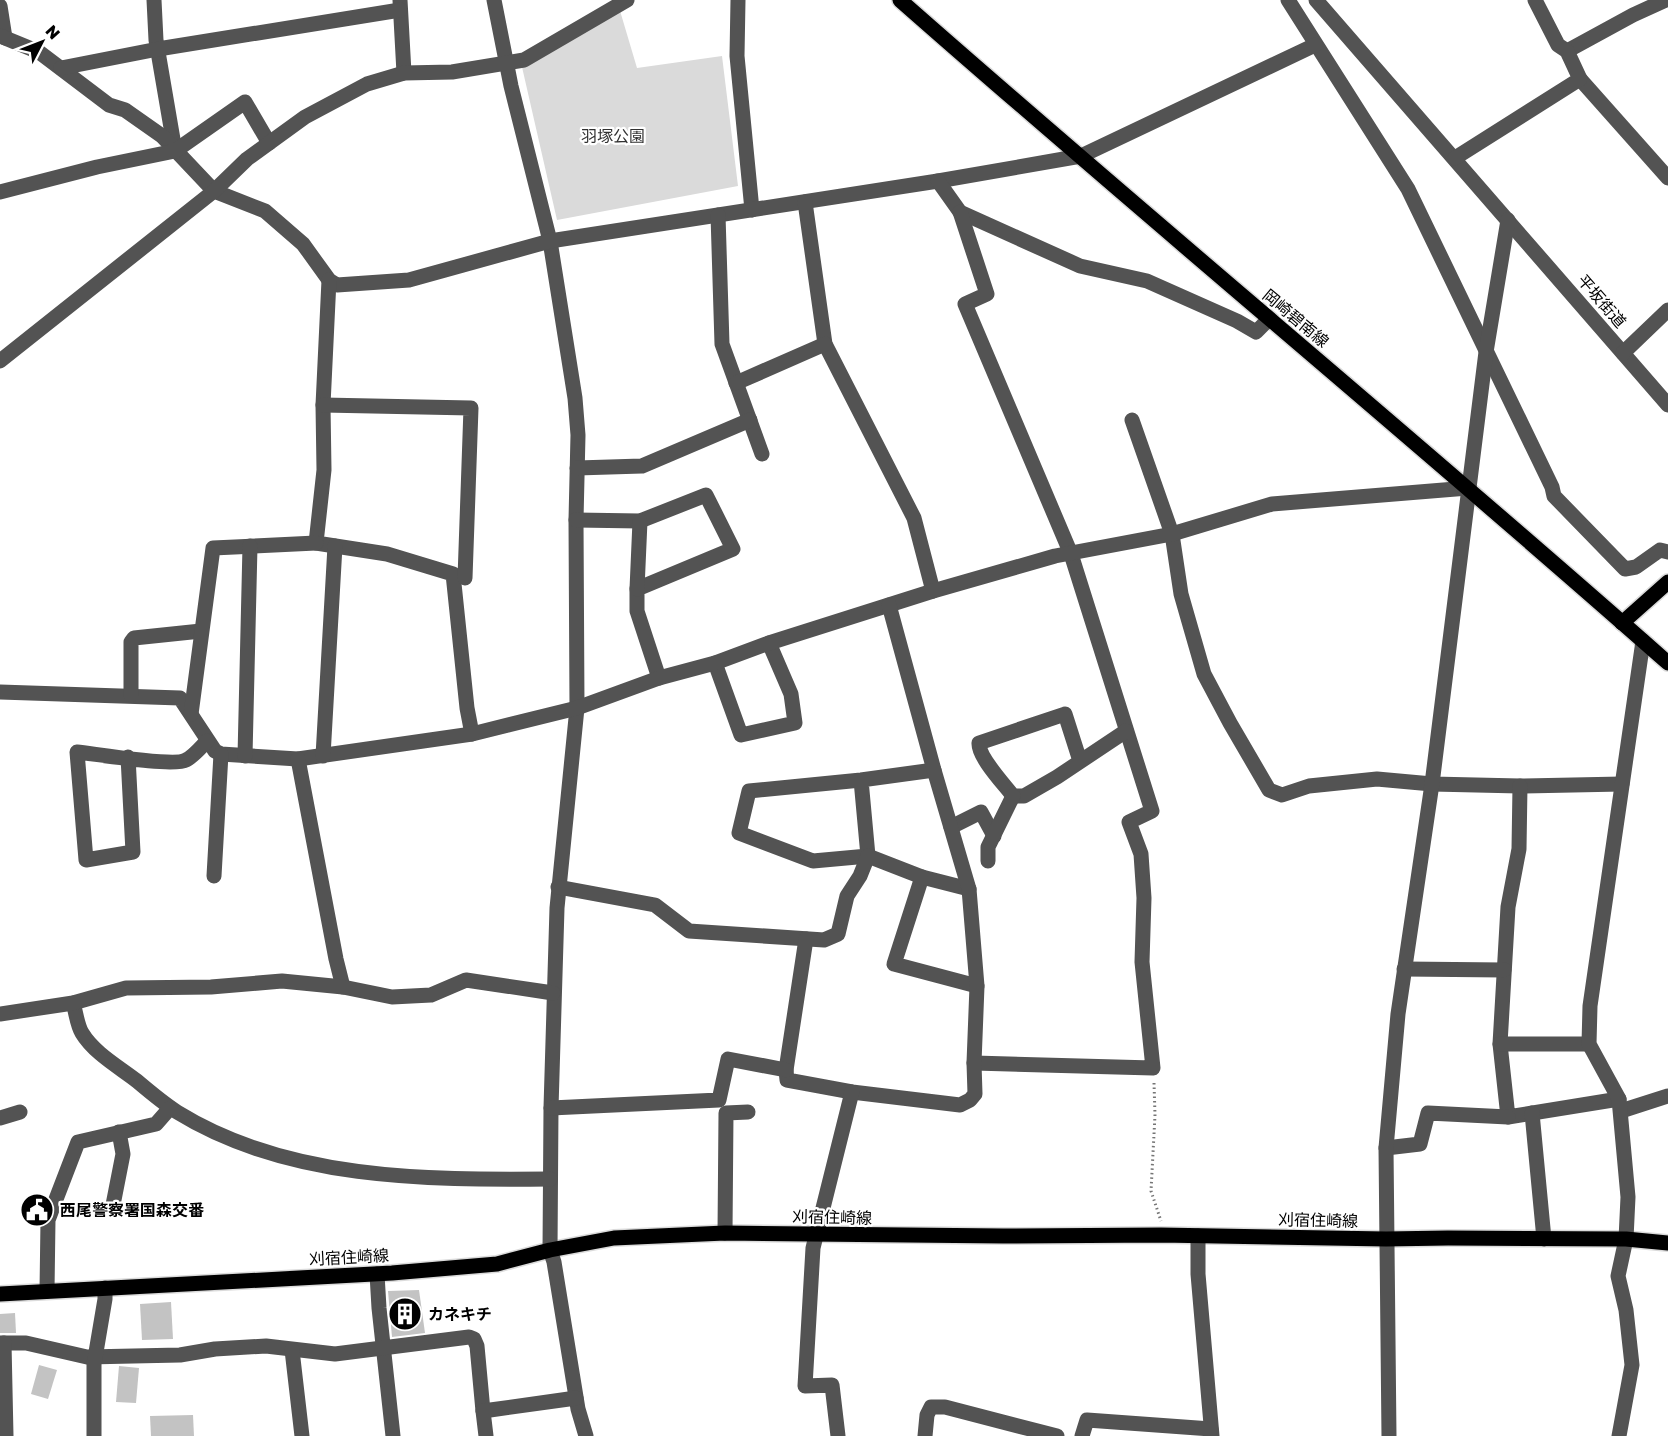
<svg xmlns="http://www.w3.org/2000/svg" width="1668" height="1436" font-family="'Golos Text','Noto Sans JP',sans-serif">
<rect width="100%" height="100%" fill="#fff"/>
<path fill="#dadada" d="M618 4 637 68 722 56 738 186 557 220 522 67Z"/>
<g fill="#c3c3c3">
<path d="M419 1290 425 1333 392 1337 388 1291Z"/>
<path d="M171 1302 173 1339 142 1340 140 1304Z"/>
<path d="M15 1313 16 1333H0V1314Z"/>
<path d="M39 1365 57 1370 48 1399 31 1394Z"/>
<path d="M119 1366 139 1368 136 1403 116 1402Z"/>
<path d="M193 1415 194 1436H151L150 1416Z"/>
</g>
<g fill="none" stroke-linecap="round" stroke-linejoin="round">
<defs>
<g id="major">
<path d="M900 0C1154 224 1415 439 1668 663"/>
<path d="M1622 623 1668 582"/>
<path d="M0 1294 392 1273 497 1264 550 1250 614 1238 725 1233 1003 1236 1161 1235 1386 1239 1448 1238 1626 1239 1668 1243"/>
</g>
</defs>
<use href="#major" stroke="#dbdbdb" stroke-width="18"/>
<path stroke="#757575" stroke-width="3" stroke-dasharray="1.5 3" stroke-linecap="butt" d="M1154 1083 1155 1115 1151 1191 1161 1221"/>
<g stroke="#535353" stroke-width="15">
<path d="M154 0 156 40 175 151"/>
<path d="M400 0 404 73"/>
<path d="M494 0 511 86 550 241 575 398 578 435 576 520 577 708 557 908 551 1108 550 1250 554 1262 578 1409 586 1436"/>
<path d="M738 0 737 56 752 210"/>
<path d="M1288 0 1408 189 1552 487 1554 496 1625 569 1636 567 1660 550 1668 552"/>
<path d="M1316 0 1668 405"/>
<path d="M0 6 5 38"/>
<path d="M0 36 39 52 109 105 125 110 162 136 214 191 265 211 303 244 329 280 337 285 409 280 550 241 938 181 1081 156 1315 45"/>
<path d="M1567 51 1633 15 1666 0"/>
<path d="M61 68 158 49 400 10"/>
<path d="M1580 79 1668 178"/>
<path d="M1455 158 1580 79 1567 51 1558 45 1535 0"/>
<path d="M938 181 960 212 1080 266 1147 281 1237 321 1256 332 1269 319"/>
<path d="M0 192 97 167 175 151 245 102 269 143"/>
<path d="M805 202 825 344 914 518 933 591"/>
<path d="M960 212 987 294 965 304 1071 554 1152 811 1129 822 1141 854 1144 898 1142 962 1153 1068 974 1063"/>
<path d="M718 215 722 344 762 454"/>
<path d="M329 280 323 405 324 470 316 543 387 554 453 574 467 708 472 734"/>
<path d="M1623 353 1668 310"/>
<path d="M0 361 214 191 247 159 305 117 367 84 404 73 452 72 524 60 627 0"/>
<path d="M736 383 825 344"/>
<path d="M323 405 471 408 465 578"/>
<path d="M1132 420 1172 534 1181 594 1204 674 1230 723 1269 790 1282 795 1309 786 1377 779 1432 784 1520 786 1622 784"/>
<path d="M577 468 642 466 750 420"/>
<path d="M576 520 640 521 706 495 733 549 637 589V611L659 678"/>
<path d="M637 589 640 521"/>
<path d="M715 663 741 735 795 723 791 694 769 643"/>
<path d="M0 692 180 698 215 751 221 754 298 759 472 734 577 708 659 678 715 663 769 643 933 591 1055 556 1172 534 1272 504 1468 488"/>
<path d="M131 695V642L134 638 201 631"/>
<path d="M191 714 213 548 316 543"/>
<path d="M245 756 250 546"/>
<path d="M323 756 335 546"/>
<path d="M128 757 133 852 86 860 77 752C96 754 174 767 186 760 194 756 201 747 207 741"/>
<path d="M298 759 336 959 343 987"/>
<path d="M1080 761 1065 714 979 743C978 757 1004 784 1013 796H1024L1057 777 1126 731"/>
<path d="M861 780 868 856 813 861 739 833 749 791 861 780 934 770"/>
<path d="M1520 786 1519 849 1508 907 1500 1044 1508 1117 1619 1099"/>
<path d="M951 827 981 812 994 836"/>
<path d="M988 861V847L1013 796"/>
<path d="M214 876 221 754"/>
<path d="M922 877 894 964 977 986"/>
<path d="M558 887 655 905 689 931 824 940 838 934 847 896 860 876 868 856 922 877 969 889"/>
<path d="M806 939 786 1070 787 1080 852 1092 960 1105 970 1100 975 1094 974 1063 977 986 969 889 934 770 889 605"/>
<path d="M1404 969 1504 970"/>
<path d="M73 1003C76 1012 77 1025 82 1033 94 1053 119 1067 137 1081 150 1092 163 1103 177 1112 287 1180 425 1180 550 1179"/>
<path d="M0 1014 73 1003 126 988 211 987 282 981 343 987 392 997 431 995 466 980 553 993"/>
<path d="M1500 1044H1589"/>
<path d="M551 1108 719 1100 728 1059 786 1070"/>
<path d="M1621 1111 1668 1096"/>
<path d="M1532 1113 1544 1239"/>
<path d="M0 1118 20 1112"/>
<path d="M1386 1148 1420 1144 1428 1113 1508 1117"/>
<path d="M112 1210 123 1154 119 1132"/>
<path d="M725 1233 726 1113 748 1112"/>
<path d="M1198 1236V1274L1212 1436"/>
<path d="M377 1274 379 1308 393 1436"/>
<path d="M47 1291 48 1220 78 1142 156 1124 170 1108"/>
<path d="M0 1343H26L87 1357 180 1355 215 1349 266 1346 335 1354 469 1337 474 1339 477 1346 483 1411"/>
<path d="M4 1343 6 1436"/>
<path d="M292 1350 302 1436"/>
<path d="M94 1436V1364L105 1299V1288"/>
<path d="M486 1436 483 1411 576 1398"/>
<path d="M838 1436 832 1385 805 1386 813 1248 852 1092"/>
<path d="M925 1436 927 1415 931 1407H945L1057 1436"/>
<path d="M1082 1436 1087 1420 1211 1429"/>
<path d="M1389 1436 1386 1148 1398 1014 1432 784 1486 352 1508 220"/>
<path d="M1619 1436 1632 1365 1626 1310 1618 1276 1626 1239 1628 1197 1619 1099 1589 1044 1590 1006 1643 641"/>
</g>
<use href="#major" stroke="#000" stroke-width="15"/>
</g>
<defs>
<symbol id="civic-disc" viewBox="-11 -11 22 22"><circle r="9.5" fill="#000" stroke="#fff"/><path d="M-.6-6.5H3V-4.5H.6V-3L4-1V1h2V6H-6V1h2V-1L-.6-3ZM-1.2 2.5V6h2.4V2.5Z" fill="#fff"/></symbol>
<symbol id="building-disc" viewBox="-11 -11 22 22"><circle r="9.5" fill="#000" stroke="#fff"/><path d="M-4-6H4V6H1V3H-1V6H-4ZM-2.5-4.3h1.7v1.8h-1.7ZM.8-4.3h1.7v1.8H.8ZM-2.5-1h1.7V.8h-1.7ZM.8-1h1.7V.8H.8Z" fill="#fff"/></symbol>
</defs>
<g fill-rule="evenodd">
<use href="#civic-disc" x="18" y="1191" width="38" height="38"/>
<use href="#building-disc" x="386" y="1295" width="38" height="38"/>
</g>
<g text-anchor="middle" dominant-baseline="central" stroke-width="4.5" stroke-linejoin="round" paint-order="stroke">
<g font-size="16" fill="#313131" stroke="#fff">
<text x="613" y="136">羽塚公園</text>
</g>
<g font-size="16" fill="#000" stroke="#fff">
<text transform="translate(1602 301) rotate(49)">平坂街道</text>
<text transform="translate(1296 318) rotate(40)">岡崎碧南線</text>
<text transform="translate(832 1217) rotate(1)">刈宿住崎線</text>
<text transform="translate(1318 1220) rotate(1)">刈宿住崎線</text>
<text transform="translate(349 1257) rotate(-3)">刈宿住崎線</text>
</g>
<g font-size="16" font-weight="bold" fill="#000" stroke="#fff" text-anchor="start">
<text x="60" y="1210">西尾警察署国森交番</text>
<text x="428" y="1314">カネキチ</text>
</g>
</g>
<g transform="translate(42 42) rotate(48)" stroke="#ffffff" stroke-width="4.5" paint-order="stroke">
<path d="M0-4.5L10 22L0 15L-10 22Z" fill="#000000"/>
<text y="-9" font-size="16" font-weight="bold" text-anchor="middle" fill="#000000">N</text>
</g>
</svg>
